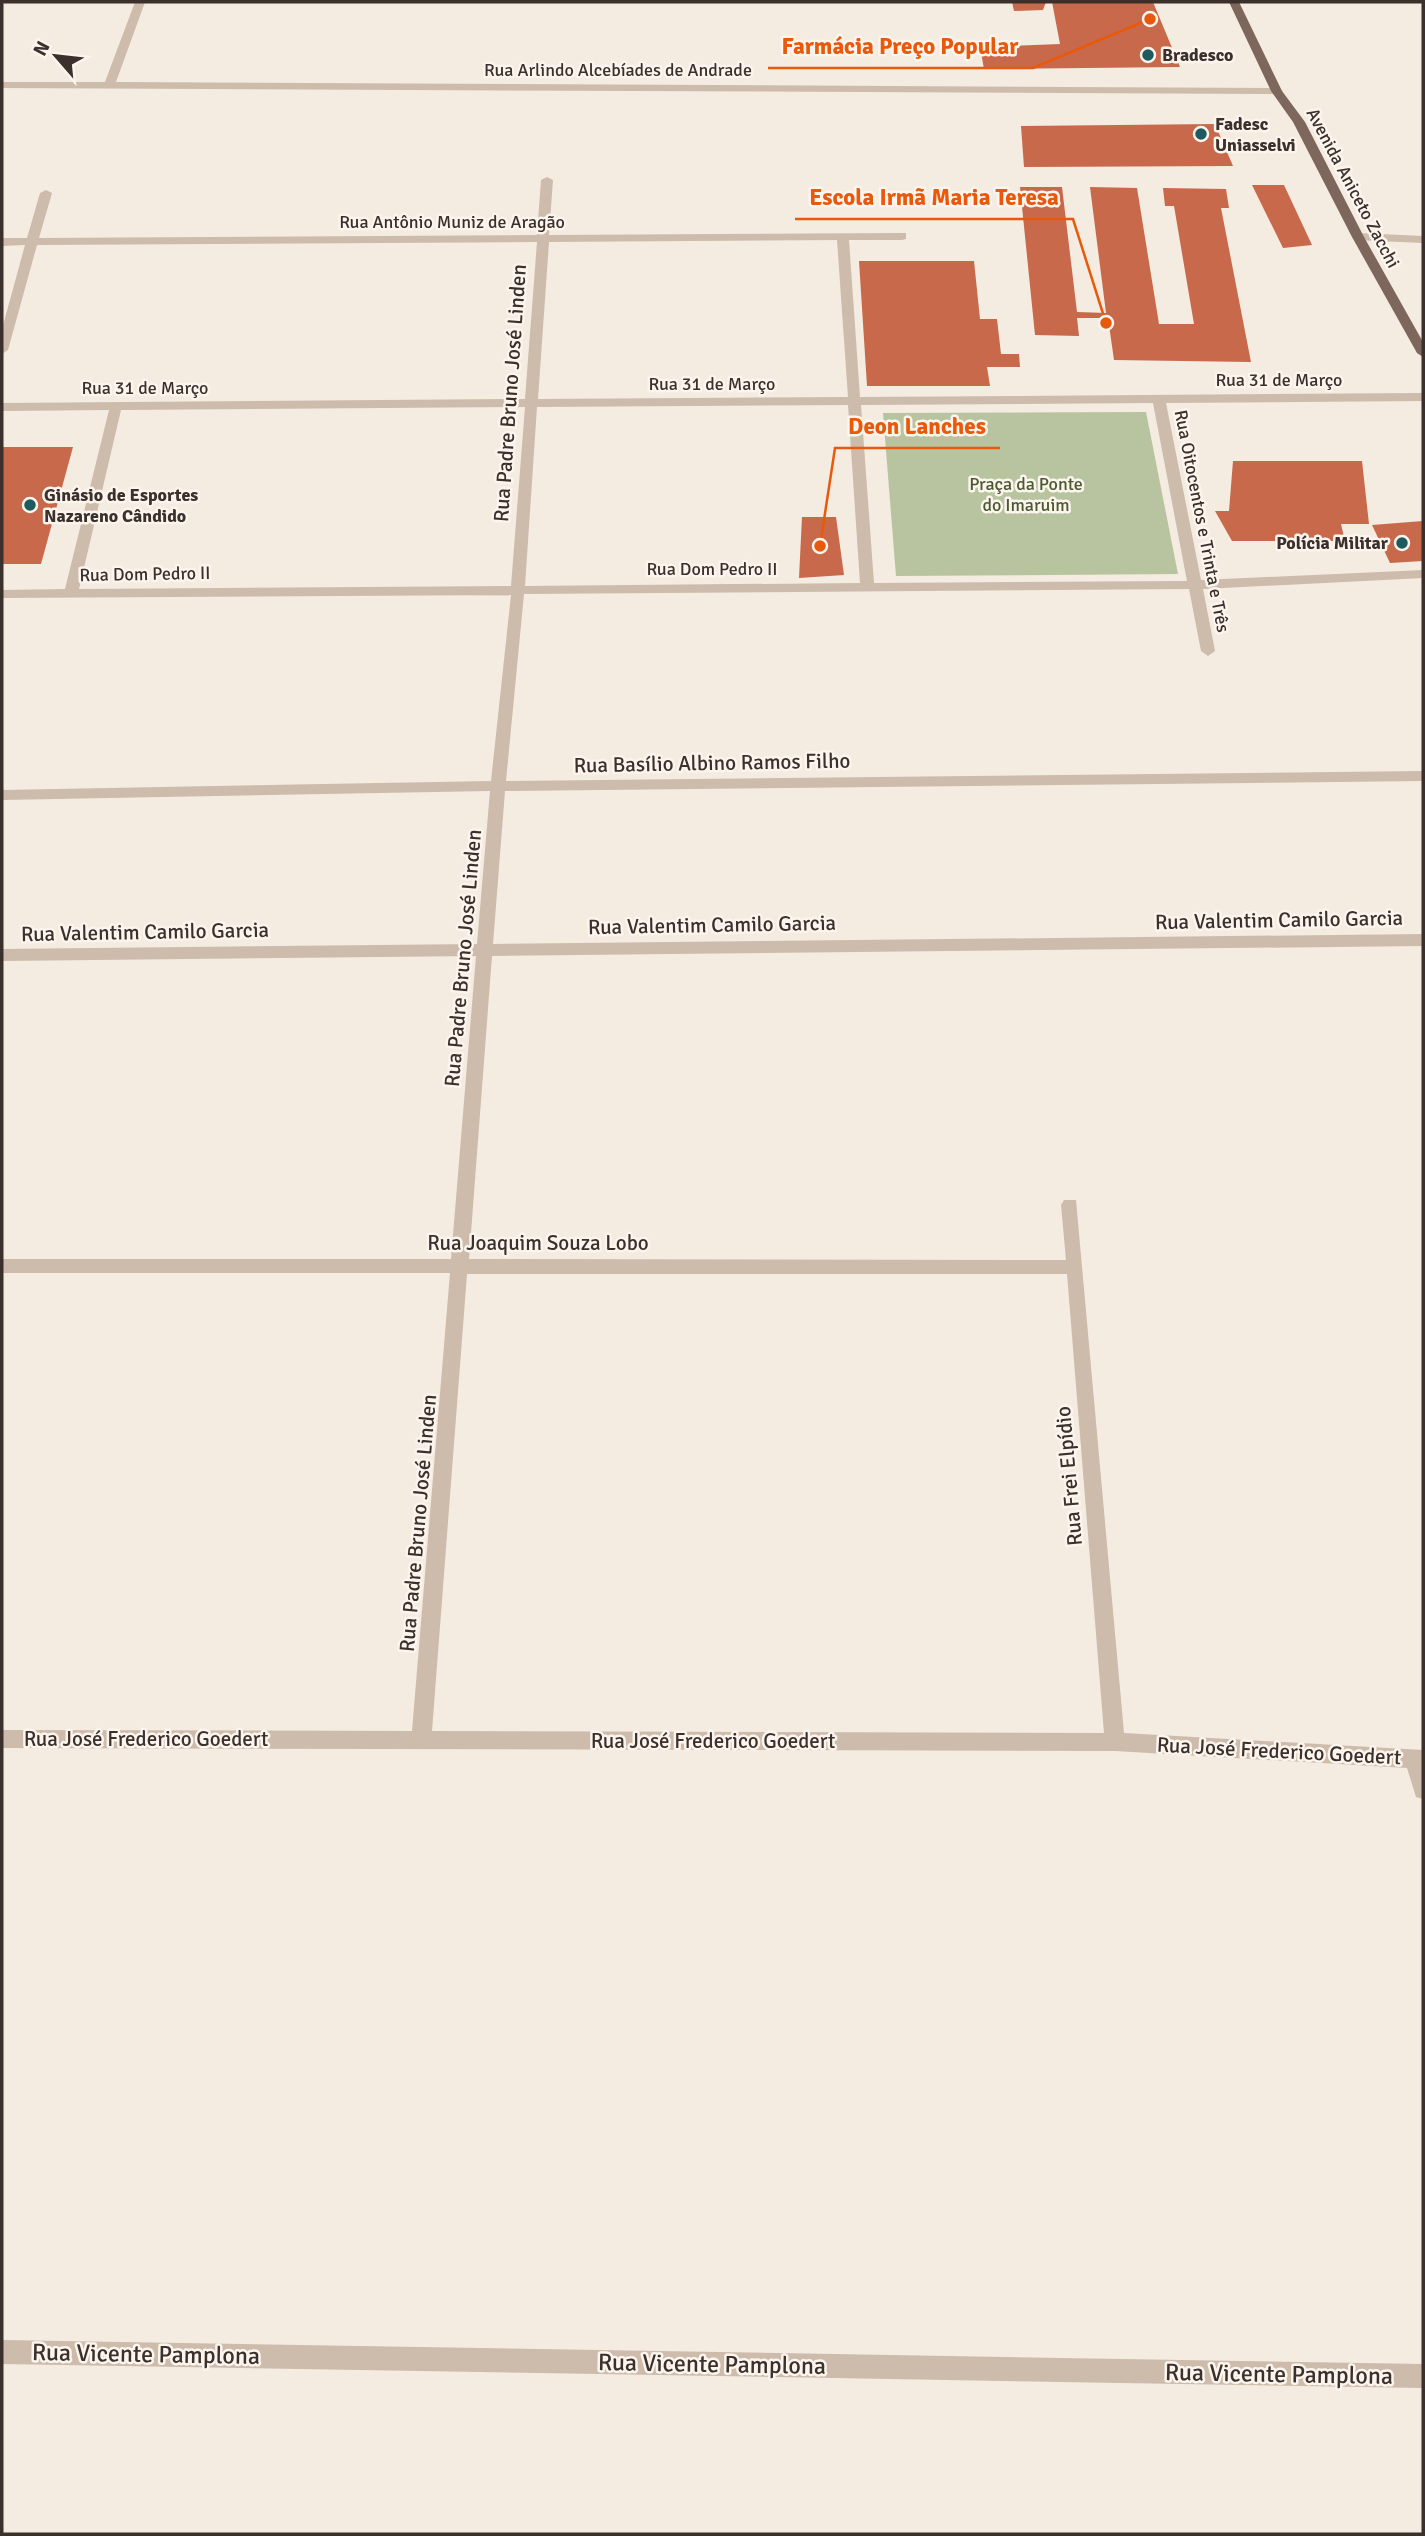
<svg xmlns="http://www.w3.org/2000/svg" width="1425" height="2536" font-family="Signika,sans-serif">
<rect width="100%" height="100%" fill="#f4ebe1"/>
<path fill="#b8c4a0" d="M1146 412 1178 574 896 576 883 413Z"/>
<g fill="#c8694b">
<path d="M1012 2H1046L1043 10 1014 11Z"/>
<path d="M1052 2H1153L1180 67 984 69 980 47 1060 44Z"/>
<path d="M1215 124 1233 166 1024 167 1021 126Z"/>
<path d="M1252 185H1284L1312 245 1283 248Z"/>
<path d="M1020 187H1062L1077 312 1106 313 1090 187 1137 188 1159 324H1194L1174 206H1165L1163 188 1226 189 1229 208H1221L1251 362 1114 360 1108 318H1077L1079 336 1035 335Z"/>
<path d="M859 261H974L980 319H997L1001 354H1019L1020 367H987L990 386H867Z"/>
<path d="M2 447H73L41 564H2Z"/>
<path d="M1233 461H1362L1369 524H1341L1345 541H1232L1215 511H1229Z"/>
<path d="M802 517H836L844 575 799 578Z"/>
<path d="M1423 521V561L1390 563 1372 525Z"/>
</g>
<g fill="none" stroke-linecap="round" stroke-linejoin="round">
<g fill="#cdbbac" fill-rule="evenodd">
<path d="M135 2H145L116 82 1277 88 1283 91 1277 94 2 88V82H105Z"/>
<path d="M547 177 553 180 549 235 906 233V239L902 240H849L860 397 1423 393V401L1166 403 1201 580 1423 570V578L1203 589 1215 651 1208 656 1201 651 1189 589 524 594 506 781 1423 771V781L505 791 493 944 1423 934V946L492 956 469 1259 1066 1260 1061 1205 1064 1200H1076L1124 1733 1423 1750V1799L1416 1797 1407 1768 1115 1751 2 1748V1730L412 1731 450 1273H2V1259H451L476 956 2 961V949L477 944 490 791 2 800V790L491 781 511 595 2 598V590L65 589 109 410 2 411V403L525 399 537 242 37 245 8 350 2 354V329L25 245 2 246V238H27L40 193 46 190 52 193 39 238 537 235 541 180ZM837 240 848 397 538 399 549 242ZM1153 403 1187 581 874 583 861 405ZM848 405 860 583 525 586 537 407ZM525 407 511 586 79 589 121 410ZM467 1274H1067L1104 1733 432 1731Z"/>
<path d="M1358 233 1423 236V243L1354 240V234Z"/>
<path d="M2 2340 1423 2364V2388L2 2364Z"/>
</g>
<path fill="#7d675c" fill-rule="evenodd" d="M1229 2H1239L1282 91 1305 122 1364 237 1423 342V357L1417 353 1352 237 1293 122 1271 91Z"/>
</g>
<g fill="#1f5a5e" stroke="#fbf5ee" stroke-width="2.5">
<circle cx="1148" cy="55" r="7"/>
<circle cx="1201" cy="134" r="7"/>
<circle cx="30" cy="505" r="7"/>
<circle cx="1402" cy="543" r="7"/>
</g>
<g text-anchor="middle" dominant-baseline="central" stroke-width="5" stroke-linejoin="round" paint-order="stroke">
<g font-size="18" font-weight="bold" fill="#3b302b" stroke="#fbf5ee" text-anchor="start">
<text x="1162" y="55">Bradesco</text>
<text x="1215" y="124">Fadesc<tspan x="1215" dy="21">Uniasselvi</tspan></text>
<text x="44" y="495">Ginásio de Esportes<tspan x="44" dy="21">Nazareno Cândido</tspan></text>
<text x="1388" y="543" text-anchor="end">Polícia Militar</text>
</g>
<g font-size="18" fill="#3b302b" stroke="#fbf5ee">
<text x="618" y="70">Rua Arlindo Alcebíades de Andrade</text>
<text transform="translate(1353 188) rotate(62)">Avenida Aniceto Zacchi</text>
<text x="452" y="222">Rua Antônio Muniz de Aragão</text>
<text x="1279" y="380">Rua 31 de Março</text>
<text x="712" y="384">Rua 31 de Março</text>
<text x="145" y="388">Rua 31 de Março</text>
<text transform="translate(1202 521) rotate(79)">Rua Oitocentos e Trinta e Três</text>
<text x="712" y="569">Rua Dom Pedro II</text>
<text transform="translate(145 574) rotate(-1)">Rua Dom Pedro II</text>
</g>
<g font-size="18" fill="#4a5a2e" stroke="#fbf5ee">
<text x="1026" y="484">Praça da Ponte<tspan x="1026" dy="21">do Imaruim</tspan></text>
</g>
<g font-size="21" fill="#3b302b" stroke="#fbf5ee">
<text transform="translate(510 393) rotate(-86)">Rua Padre Bruno José Linden</text>
<text transform="translate(712 763) rotate(-1)">Rua Basílio Albino Ramos Filho</text>
<text transform="translate(1279 920) rotate(-1)">Rua Valentim Camilo Garcia</text>
<text transform="translate(712 925) rotate(-1)">Rua Valentim Camilo Garcia</text>
<text transform="translate(145 932) rotate(-1)">Rua Valentim Camilo Garcia</text>
<text transform="translate(463 958) rotate(-85)">Rua Padre Bruno José Linden</text>
<text x="538" y="1243">Rua Joaquim Souza Lobo</text>
<text transform="translate(1069 1476) rotate(-95)">Rua Frei Elpídio</text>
<text transform="translate(418 1523) rotate(-85)">Rua Padre Bruno José Linden</text>
<text x="146" y="1739">Rua José Frederico Goedert</text>
<text x="713" y="1741">Rua José Frederico Goedert</text>
<text transform="translate(1279 1751) rotate(3)">Rua José Frederico Goedert</text>
</g>
<g font-size="24" fill="#3b302b" stroke="#fbf5ee">
<text transform="translate(146 2354) rotate(1)">Rua Vicente Pamplona</text>
<text transform="translate(712 2364) rotate(1)">Rua Vicente Pamplona</text>
<text transform="translate(1279 2374) rotate(1)">Rua Vicente Pamplona</text>
</g>
</g>
<path fill="none" stroke="#e8590c" stroke-width="2.5" d="M1150 19L1033 68H768M1106 323L1073 219H795M820 546L835 448H1000"/>
<g fill="#e8590c" stroke="#fbf5ee" stroke-width="2.5">
<circle cx="1150" cy="19" r="7"/>
<circle cx="1106" cy="323" r="7"/>
<circle cx="820" cy="546" r="7"/>
</g>
<g font-size="23" text-anchor="middle" font-weight="bold" fill="#e8590c" stroke="#fbf5ee" stroke-width="5" stroke-linejoin="round" paint-order="stroke">
<text x="900" y="54">Farmácia Preço Popular</text>
<text x="934" y="205">Escola Irmã Maria Teresa</text>
<text x="917" y="434">Deon Lanches</text>
</g>
<rect width="1425" height="2536" fill="none" stroke="#3b302b" stroke-width="7"/>
<g transform="translate(56 56) rotate(298)" stroke="#fbf5ee" stroke-width="5" paint-order="stroke">
<path d="M0-5L12 26L0 18L-12 26Z" fill="#3b302b"/>
<text y="-10" font-size="19" font-weight="bold" text-anchor="middle" fill="#3b302b">N</text>
</g>
</svg>
